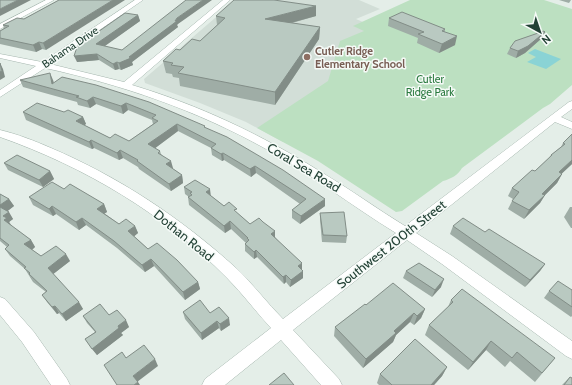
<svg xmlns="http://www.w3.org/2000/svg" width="572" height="385" font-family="Cabin,sans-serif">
<rect width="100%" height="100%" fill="#e4eee8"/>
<path fill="#d2ded7" d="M236 0H359L380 9 356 19 547 102 283 142 246 122 200 103 145 83 144 79Z"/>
<path fill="#bce0c1" d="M410 0H544L572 9V85L550 104 543 108 462 168C458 175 451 179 443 181L402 211 396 212 318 161 257 128 328 81 340 41 364 31 353 26Z"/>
<path fill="#8ad3d5" d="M535 49 561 59 546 69 527 62 536 57 528 53Z"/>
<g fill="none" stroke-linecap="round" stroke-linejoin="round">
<defs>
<g id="minor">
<path d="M46 0H54L0 29V24Z"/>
<path d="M135 0H143L50 64 124 82 223 0H230L132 85C199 105 262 135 321 172 350 189 377 209 405 226L569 102 572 101V109L561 117 572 122V129L555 122 416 233 452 256 572 341V359L566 356 442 264 407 240 293 330 339 379 342 385H321L281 340 225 385H202L205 379 271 328C256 312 243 294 227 278 164 214 85 167 0 137V130C17 134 35 141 51 148 119 177 181 218 236 268 253 284 267 303 283 319L396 233C352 206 311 174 266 149 196 110 123 85 45 68L0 97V90L36 66 0 58V54L42 62Z"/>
<path d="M0 297 5 299 34 332 67 379 70 385H51L22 342 0 315Z"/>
</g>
</defs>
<use href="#minor" stroke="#a6b7af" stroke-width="1"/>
<use href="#minor" fill="#fff" fill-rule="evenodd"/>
</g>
<g fill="#9fada6">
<path d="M59 0 46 50 42 49 36 52 0 44V31L4 28 3 25 24 19Z"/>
<path d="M559 0H571L569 3Z"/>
<path d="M138 15 140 21 104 46 122 50 178 24 177 25 178 27 132 62 133 65 121 70 119 69 115 70 99 60 77 62 80 44 79 40 85 41Z"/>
<path d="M216 16H316L292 23 320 27 319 39 275 105 180 86 179 78 173 77 172 74 166 73 163 61 180 50 200 41 217 25Z"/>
<path d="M389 18 445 29V32L455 45 439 53 417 43 418 38 388 26Z"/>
<path d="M545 32 542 38 525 53 516 58 507 54 510 48Z"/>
<path d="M62 77 206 128 325 206 300 224 292 218V210L300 204 256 173 251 177 224 160 222 161 212 155 211 148 178 131 155 148 160 151 161 154 173 169 182 175 183 183 171 191 139 169 138 167 123 158 119 160 94 148 92 149 26 120 23 112H64L83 117 86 124 84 125 110 138 129 141 153 124 152 120 128 110 123 114 96 104 90 108 78 105 77 102 23 87 20 80H53L54 83Z"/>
<path d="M572 134V164L561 174H562L557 183 545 195 540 203 524 219 508 209 513 199 508 196 512 188 535 171 549 158 551 155 561 147 563 143Z"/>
<path d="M4 163 50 171 54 179 43 187 8 170Z"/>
<path d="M184 187 210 195 224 206 237 213 250 224 275 231V237L303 271V278L290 287 286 282 284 284 257 257 254 259 245 251V244L246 243 231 229 225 233 189 205 188 197H189L185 194Z"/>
<path d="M64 189 104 204 107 212 104 213 119 224 135 226 138 233 134 236 148 249 198 282 200 289 185 300 154 266 145 272 117 248 86 225 79 230 56 214 53 216 33 205 29 197Z"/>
<path d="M0 194 9 199 14 206 7 211 13 219 9 222 11 226 31 240 35 247 32 250 41 256 70 261 53 274 83 309 66 321 59 313 57 314 47 302 42 295 46 292 33 282 25 269 10 256 5 249 7 247 0 241Z"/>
<path d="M570 207H572V228H571L564 217Z"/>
<path d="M320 213 347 236 346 243 322 242 320 220Z"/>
<path d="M453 226 545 264 540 271 525 287 450 234Z"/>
<path d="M406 271 441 287 432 297 403 278Z"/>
<path d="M572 290V316L571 317 544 298 549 291Z"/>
<path d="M451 300 555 358 535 382 510 361 505 367 486 350 468 370 425 335 429 325 448 307Z"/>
<path d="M366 305 425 309 421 318 414 325 410 322 396 335 393 342 363 368 334 336 335 327Z"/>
<path d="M183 312 210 313 230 325 221 331 219 328 202 340 185 319Z"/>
<path d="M109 315 129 327 121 333 123 335 97 355 85 339 95 332 87 323 83 316Z"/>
<path d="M447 367 442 376 434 385H379L377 383 380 374Z"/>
<path d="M570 377 572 385H562Z"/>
</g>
<g fill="#828d87">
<path d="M18 0H31L0 16V9Z"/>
<path d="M113 0H125L46 50 43 43Z"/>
<path d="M203 0H212L178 24 177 25 178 27 132 62 133 65 121 70 119 63 129 57 175 21 177 18Z"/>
<path d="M316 6V16L265 30V19Z"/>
<path d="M138 15 140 21 98 51 96 44Z"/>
<path d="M320 27 319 39 275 105V92Z"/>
<path d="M545 32 542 38 525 53 516 58 518 51Z"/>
<path d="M457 36 455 45 439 53 442 44Z"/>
<path d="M39 42 42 49 36 52 33 45Z"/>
<path d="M97 54 99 60 77 62 74 56Z"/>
<path d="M117 62 119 69 115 70 113 64Z"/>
<path d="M0 63 3 69 5 77 0 80Z"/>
<path d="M50 73 53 80 55 91 52 84Z"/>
<path d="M93 97 96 104 90 108 87 101Z"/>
<path d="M126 103 128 110 123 114 121 106Z"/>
<path d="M83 117 86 124 79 129 76 121Z"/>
<path d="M177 124 178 131 150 152 148 144Z"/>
<path d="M91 140 94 148 92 149 89 142Z"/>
<path d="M120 150 123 158 119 160 117 153Z"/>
<path d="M223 153 224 160 222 161 221 154Z"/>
<path d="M572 160V164L554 181 559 172Z"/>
<path d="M171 161 173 168 168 172 166 164Z"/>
<path d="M255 166 256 173 251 177 250 169Z"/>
<path d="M50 171 54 179 43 187 39 180Z"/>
<path d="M562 174 557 183 545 195 540 203 524 219 529 210 542 194Z"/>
<path d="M182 175 183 183 171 191 169 184Z"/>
<path d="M210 189 211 197 206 192Z"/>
<path d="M9 199 14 206 4 214 0 208V205Z"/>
<path d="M325 199V206L300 224 301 216Z"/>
<path d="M104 204 107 212 101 216 97 209Z"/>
<path d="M52 206 56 214 53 216 49 209Z"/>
<path d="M9 212 13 219 9 222 12 226 4 220 3 216Z"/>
<path d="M82 218 86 225 79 230 76 222Z"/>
<path d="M230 221 231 229 225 233 224 226Z"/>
<path d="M135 226 138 233 131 239 128 231Z"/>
<path d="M275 231V239L271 234Z"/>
<path d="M31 240 35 247 29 252 24 244Z"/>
<path d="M256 250 257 257 254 259V252Z"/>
<path d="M66 254 70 261 52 275 48 268Z"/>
<path d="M151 259 154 266 145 272 142 265Z"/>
<path d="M302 263V270L298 266Z"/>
<path d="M545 264 540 271 525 287 530 280Z"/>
<path d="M303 271V278L290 287 291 280Z"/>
<path d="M286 275V282L284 284 283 277Z"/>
<path d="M444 279 441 287 432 297 435 290Z"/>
<path d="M198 282 200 289 185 300 183 292Z"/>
<path d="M79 302 83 309 66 321 62 314Z"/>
<path d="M55 306 59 313 57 314 52 307Z"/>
<path d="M425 309 421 318 414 325 417 316Z"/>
<path d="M414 313 410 322 396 335 393 342 363 368 366 359 394 331Z"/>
<path d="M229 318 230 325 221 331 220 324Z"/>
<path d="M126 320 129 327 121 333 123 335 97 355 92 349 118 326Z"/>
<path d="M217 321 219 328 202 340 201 333Z"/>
<path d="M491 341 486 350 468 370 473 362Z"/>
<path d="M155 359 158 366 137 382 133 376Z"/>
<path d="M447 367 442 376 434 385H431Z"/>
<path d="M138 382 140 385H134Z"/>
</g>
<g fill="#b9c9c1" stroke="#828d87">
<path d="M0 0H18L0 9Z"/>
<path d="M59 0H113L43 43 39 42 33 45 0 38V31L9 26 3 25 17 18 24 19Z"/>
<path d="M186 0H203L177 18 175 21H177L129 57 131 58 119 63 117 62 113 64 97 54 74 56 77 47 82 43 79 40 85 41 125 13 138 15 96 44 122 50Z"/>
<path d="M234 0H274L316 6 265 19 320 27 275 92 178 73 184 67 171 65 173 63 163 61 176 49 180 50 192 39 200 41 225 18 216 16Z"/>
<path d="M402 12 445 29 442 31 457 36 442 44 418 34 424 32 389 18Z"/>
<path d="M544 31 545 32 528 46 518 51 510 48 515 41Z"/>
<path d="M0 63 2 71 0 72Z"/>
<path d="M50 73 52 84 62 77 96 85 149 102 205 126 204 127 227 137 283 170 325 199 301 216 292 210 306 199 255 166 250 169 223 153 221 154 211 148 216 144 177 124 148 144 160 151 158 153 171 161 166 164 182 175 169 184 137 161 138 160 120 150 117 153 91 140 89 142 23 112 37 103 64 112 68 110 83 117 76 121 110 138 115 134 129 141 158 121 152 118 156 115 126 103 121 106 93 97 87 101 76 97 79 96 20 80Z"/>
<path d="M572 134V160L559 172 562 174 542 194 545 195 529 210 512 201 519 192 512 188 532 170 535 171 552 155H551L565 144 563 143Z"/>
<path d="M17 155 50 171 39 180 4 163Z"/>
<path d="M195 180 210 189 206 192 224 206 229 202 237 209 234 210 250 224 259 218 263 222 275 231 271 234 302 263 298 266 303 271 291 280 286 275 283 277 256 250 254 252 245 244 249 240 247 238H248L230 221 224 226 188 197 192 195 190 193 192 192 184 187Z"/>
<path d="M52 182 64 189 70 184 104 204 97 209 119 224 126 219 135 226 128 231 148 249 157 243 177 260 198 282 183 292 151 259 142 265 114 241 82 218 76 222 52 206 49 209 29 197Z"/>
<path d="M0 194 9 199 0 205Z"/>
<path d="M0 207 9 212 3 216 7 218 4 220 31 240 24 244 41 256 56 246 66 254 48 268 79 302 62 314 55 306 52 307 42 295 47 291 29 274 30 273 24 268 26 267 5 249 9 245 0 238Z"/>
<path d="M344 212 347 236 323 235 320 213Z"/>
<path d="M463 218 485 232 489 229 545 264 530 280 453 226Z"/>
<path d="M419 263 444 279 435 290 406 271Z"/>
<path d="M558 281 572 290V307L549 291Z"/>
<path d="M393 283 425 309 417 316 414 313 394 331 396 333 366 359 335 327 365 304 366 305Z"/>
<path d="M462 289 555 358 542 373 517 352 512 358 491 341 473 362 429 325 453 302 451 300Z"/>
<path d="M200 300 210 313 219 307 229 318 220 324 217 321 201 333 183 312Z"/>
<path d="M100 304 109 315 117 310 126 320 118 326 119 328 92 349 85 339 96 332 83 316Z"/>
<path d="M415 339 447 367 431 385H392L380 374Z"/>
<path d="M144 345 155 359 133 376 138 382 134 385H117L104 365 122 352 126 358Z"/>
<path d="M284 373 294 385H269Z"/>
<path d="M570 377 572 378V385H564Z"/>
</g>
<circle fill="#8d6e63" stroke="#f5faf7" stroke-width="1.5" cx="307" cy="57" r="4"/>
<g text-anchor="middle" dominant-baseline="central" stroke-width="3" stroke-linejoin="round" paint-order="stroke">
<g font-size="11" fill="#224135" stroke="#f5faf7">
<text transform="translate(70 47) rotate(-34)">Bahama Drive</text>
</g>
<g font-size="11" font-weight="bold" fill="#785e54" stroke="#f5faf7" text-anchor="start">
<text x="315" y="51">Cutler Ridge<tspan x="315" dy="13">Elementary School</tspan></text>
</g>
<g font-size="11" fill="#2a7a3f" stroke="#f5faf7">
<text x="430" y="79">Cutler<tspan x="430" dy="13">Ridge Park</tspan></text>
</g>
<g font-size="13" fill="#224135" stroke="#f5faf7">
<text transform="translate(304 167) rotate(31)">Coral Sea Road</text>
<text transform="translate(184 235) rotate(39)">Dothan Road</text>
<text transform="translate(391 244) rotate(-38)">Southwest 200th Street</text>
</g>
</g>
<g transform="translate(540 32) rotate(140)" stroke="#f5faf7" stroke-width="3" paint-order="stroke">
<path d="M0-3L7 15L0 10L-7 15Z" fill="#224135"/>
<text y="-6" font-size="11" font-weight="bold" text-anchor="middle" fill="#224135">N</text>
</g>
</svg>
